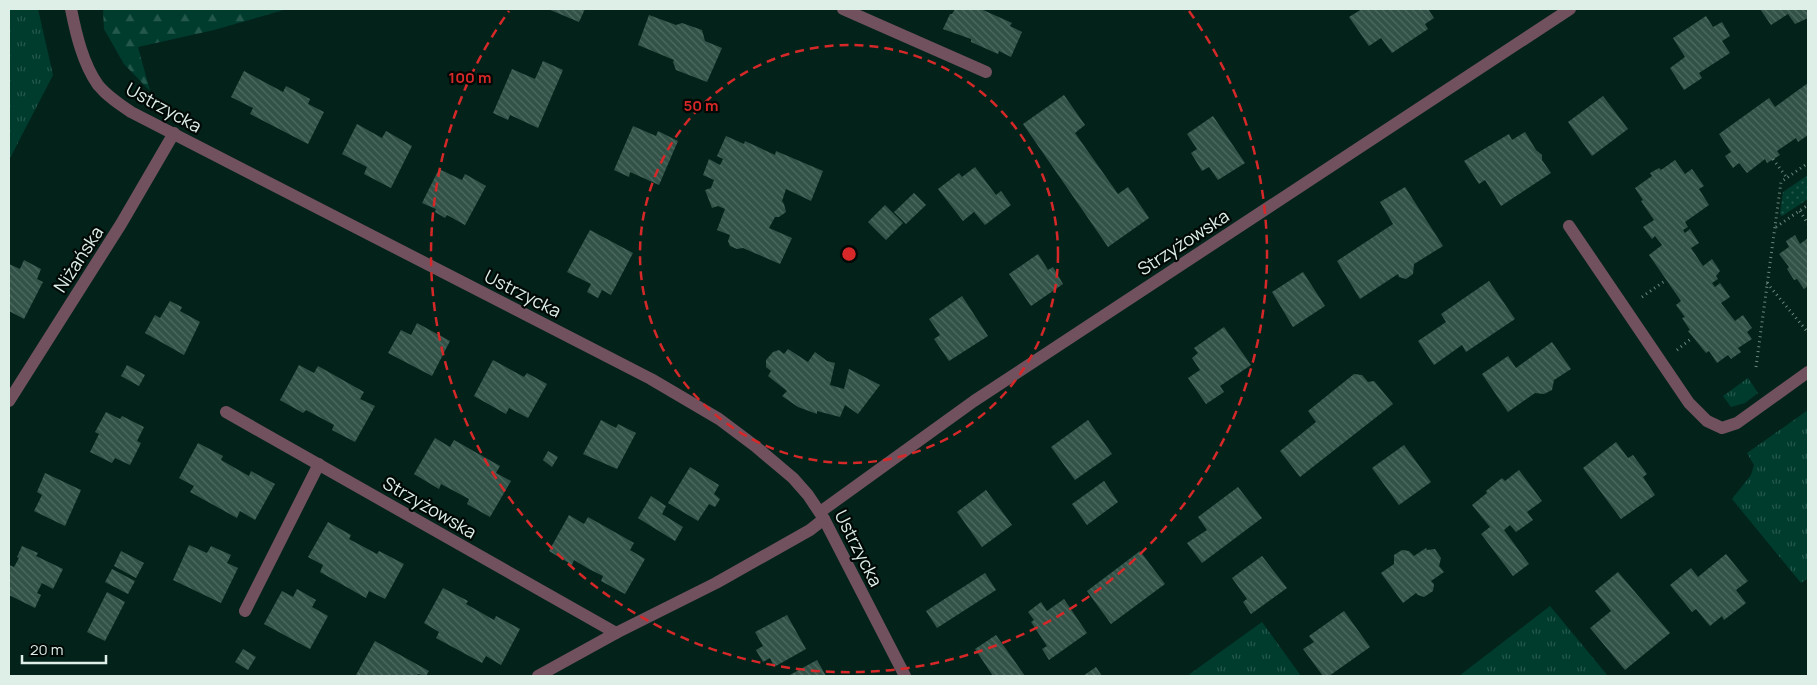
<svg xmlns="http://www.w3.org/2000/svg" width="1817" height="685" font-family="Manrope,sans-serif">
<defs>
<pattern id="grass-tufts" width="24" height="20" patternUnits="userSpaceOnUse" patternTransform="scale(1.25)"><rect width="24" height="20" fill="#003c2e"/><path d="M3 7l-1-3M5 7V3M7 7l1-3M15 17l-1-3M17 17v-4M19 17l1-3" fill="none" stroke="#25584c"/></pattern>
<pattern id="forest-firs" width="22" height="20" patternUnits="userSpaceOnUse" patternTransform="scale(1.25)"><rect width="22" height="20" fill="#003c2e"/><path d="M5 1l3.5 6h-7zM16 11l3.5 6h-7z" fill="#25584c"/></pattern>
<pattern id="park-dots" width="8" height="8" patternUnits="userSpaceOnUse" patternTransform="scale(1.25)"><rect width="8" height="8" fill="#003c2e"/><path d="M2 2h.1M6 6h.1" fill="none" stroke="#25584c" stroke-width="1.8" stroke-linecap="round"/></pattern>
<pattern id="building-back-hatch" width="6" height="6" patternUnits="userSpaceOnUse" patternTransform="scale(1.25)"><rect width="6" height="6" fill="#325247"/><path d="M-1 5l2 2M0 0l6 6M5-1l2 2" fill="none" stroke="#4f6b62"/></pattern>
</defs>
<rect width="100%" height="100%" fill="#03231a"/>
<g fill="url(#grass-tufts)">
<path d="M27 9H38L53 75 9 160V10Z"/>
<path d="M1748 378 1758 393 1745 403 1731 407 1723 396Z"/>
<path d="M1808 410V578L1801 583 1732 499 1751 475 1754 465 1747 453Z"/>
<path d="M1550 606 1608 676H1459Z"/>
<path d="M1262 622 1301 676H1187Z"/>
</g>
<path fill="url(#forest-firs)" d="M103 9H287L214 30 138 47 150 91 124 64 104 29Z"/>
<path fill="url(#park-dots)" d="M1808 175V199L1782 216 1780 214 1783 192Z"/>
<g fill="url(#building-back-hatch)">
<path d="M548 9H585L579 22Z"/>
<path d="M955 9H984L983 10 1012 23 1010 26 1022 32 1011 57 999 51 998 54 971 42V39L943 29 950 14H952Z"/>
<path d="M1362 9H1428L1434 18 1425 24 1428 29 1392 53 1381 38 1369 46 1349 17Z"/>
<path d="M1760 9H1808V18L1795 24 1788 14 1771 25Z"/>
<path d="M649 15 676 25 682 23 702 30 705 41 722 48 707 82 676 70 673 62 674 60 638 45Z"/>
<path d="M1706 16 1713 27 1722 22 1730 36 1722 41 1730 53 1699 73 1702 78 1684 90 1670 68 1685 57 1673 38Z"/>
<path d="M543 61 563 70 538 128 510 115 508 120 493 113 512 69 535 79Z"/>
<path d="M244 71 283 92 286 86 310 99 308 104 324 112 308 144 250 114 253 108 231 97Z"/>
<path d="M1808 83V135L1798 142 1796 138 1777 151 1780 155 1767 163 1765 159 1747 173 1739 163 1733 168 1725 156 1731 152 1719 134 1769 98 1775 107Z"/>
<path d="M1064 95 1085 125 1075 133 1118 194 1128 187 1149 218 1108 247 1023 124Z"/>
<path d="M1603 96 1628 129 1592 156 1568 122Z"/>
<path d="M1213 116 1245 163 1218 180 1209 167 1202 171 1191 153 1197 149 1187 134Z"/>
<path d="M357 124 382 138 386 131 412 146 391 188 364 174 367 167 342 154Z"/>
<path d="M633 126 656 136 658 131 678 141 659 185 630 172 629 177 614 170Z"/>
<path d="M1525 132 1536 150 1542 155V160L1551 173 1501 206 1485 180 1479 184 1464 161 1509 134 1512 140Z"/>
<path d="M726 136 744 144 745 141 775 155 776 151 823 171 811 201 786 189 782 201 784 204 786 212 779 217H775L769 228 792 238 780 264 743 248 737 249 730 246 728 241 730 235 717 230 725 209 718 206 712 208 705 190 711 188 714 180 703 175 709 159 720 165 723 159 717 156Z"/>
<path d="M1675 160 1685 174 1692 169 1704 186 1699 189 1709 205 1685 222 1688 227 1683 230 1685 233 1690 229 1699 243 1691 248 1703 266 1712 259 1720 271 1716 276 1718 279 1712 283 1715 287 1720 283 1730 297 1721 303 1735 321 1743 315 1752 328 1747 332 1752 339 1738 348 1741 352 1731 359 1728 355 1717 363 1709 351 1706 353 1688 331 1690 330 1682 318 1685 317 1676 305 1681 301 1649 255 1662 245 1655 236 1652 239 1643 227 1654 220 1641 201 1643 200 1635 188 1652 176 1650 173 1659 168 1661 170Z"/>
<path d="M975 167 996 195 1001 191 1011 205 985 225 974 212 963 221 938 189 959 173 962 177Z"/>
<path d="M439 169 462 180 465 174 486 186 465 225 447 215 445 218 435 212 436 209 422 203Z"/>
<path d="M1405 187 1443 246 1414 264 1413 274 1406 279 1399 277 1398 274 1360 299 1337 261 1393 224 1380 202Z"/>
<path d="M914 193 926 205 906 224 894 212Z"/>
<path d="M885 205 903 223 886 240 868 222Z"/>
<path d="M590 230 633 253 611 295 602 290 598 298 587 292 591 284 567 272Z"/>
<path d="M1795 235 1800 244 1808 238V286L1804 289 1797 279 1794 280 1787 269 1789 267 1779 254 1789 247 1786 241Z"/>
<path d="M1038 254 1048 270 1053 267 1063 284 1031 306 1009 274Z"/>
<path d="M24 260 41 269 37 279 43 282 24 319 9 311V264L20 269Z"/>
<path d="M1303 272 1325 306 1293 327 1272 292Z"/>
<path d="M1489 281 1515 319 1466 352 1462 345 1434 365 1418 341 1446 322 1441 314Z"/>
<path d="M962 296 988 336 949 361 934 339 940 335 929 319Z"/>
<path d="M170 301 182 307 180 311 200 322 184 355 145 333 155 315 160 318Z"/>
<path d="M417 323 450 341 432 376 388 353 401 330 411 335Z"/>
<path d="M1224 327 1251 365 1220 386 1224 392 1206 404 1188 378 1200 370 1192 358 1198 353 1194 348Z"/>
<path d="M1552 342 1571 369 1554 380 1552 390 1544 394 1535 393 1508 412 1482 374 1508 356 1516 368Z"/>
<path d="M788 349 808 362 815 352 827 361 835 363 830 385 844 389 849 369 880 385 858 414 845 405 840 417 817 411V414L798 407 782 396 787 391 768 376 771 371 766 367V360L773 352 779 350 784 354Z"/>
<path d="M493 360 524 377 527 373 547 384 528 418 509 408 506 414 474 396Z"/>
<path d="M127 365 145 375 139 386 121 376Z"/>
<path d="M299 365 314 373 318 366 364 392 360 399 375 406 355 442 332 430 334 425 306 410 303 413 280 400Z"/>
<path d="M1354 374 1362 375 1368 382 1374 381 1393 404 1300 477 1280 451 1316 422 1308 411Z"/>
<path d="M106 412 120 419 122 416 144 427 137 441 141 443 130 465 115 458 112 463 90 452 99 434 95 432Z"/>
<path d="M601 420 616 428 618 424 636 433 617 469 583 454Z"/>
<path d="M1088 420 1112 454 1075 480 1051 447Z"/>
<path d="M435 438 450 447 454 440 500 466 496 473 511 481 490 517 467 504 469 499 441 484 439 489 414 474Z"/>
<path d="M1616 442 1628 458 1633 455 1647 474 1643 477 1655 495 1621 519 1583 468Z"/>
<path d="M198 443 223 456 221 460 249 476 251 471 275 484 255 520 240 511 237 518 190 492 194 486 179 478Z"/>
<path d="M1404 445 1431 482 1399 505 1372 468Z"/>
<path d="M548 451 558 457 552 467 543 460Z"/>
<path d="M690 467 719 485 714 494 720 499 715 507 709 504 698 521 668 503Z"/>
<path d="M1519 470 1542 501 1527 512 1533 520 1516 532 1510 525 1504 530 1529 564 1513 576 1481 534 1490 527 1472 505 1487 493 1486 491 1502 478 1505 481Z"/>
<path d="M45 473 81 490 65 526 34 511 42 495 37 492Z"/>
<path d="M1104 481 1118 502 1087 525 1072 504Z"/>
<path d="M1238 487 1262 518 1202 563 1187 543 1207 530 1198 517Z"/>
<path d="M986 490 1012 525 982 547 957 512Z"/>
<path d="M651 496 666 506 662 514 683 527 675 541 638 518Z"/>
<path d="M569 515 584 524 588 517 634 543 630 550 645 559 625 594 601 581 603 576 589 569 574 560 572 565 549 551Z"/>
<path d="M328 522 351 535 349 539 377 554 379 551 404 564 385 599 369 591 366 598 320 572 323 565 308 557Z"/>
<path d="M189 545 207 553 211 546 231 555 227 563 238 568 221 603 173 580Z"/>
<path d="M22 546 38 553 36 556 63 569 53 589 42 583 37 593 41 595 35 608 9 595V565L14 567 19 558 17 557Z"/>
<path d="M1426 548 1427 550 1435 549 1441 558 1439 566 1444 572 1431 581 1434 584 1433 591 1424 597 1418 595 1416 593 1403 603 1381 573 1394 564V555L1402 550 1409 551 1414 556Z"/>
<path d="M121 551 144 563 136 578 114 566Z"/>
<path d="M1140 551 1165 584 1111 624 1087 591Z"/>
<path d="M1726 554 1748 581 1736 590 1746 603 1724 620 1722 616 1710 626 1696 609 1692 612 1670 585 1691 568 1698 577Z"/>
<path d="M1262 556 1287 588 1251 614 1243 602 1247 599 1232 578Z"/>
<path d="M112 569 135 581 128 594 105 582Z"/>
<path d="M1618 572 1670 633 1625 670 1590 628 1611 611 1595 591Z"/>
<path d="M985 573 996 590 937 628 926 611Z"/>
<path d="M443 588 468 601 466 604 494 620 496 616 520 629 501 665 486 656 482 663 436 638 439 632 424 623Z"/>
<path d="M297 589 316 600 312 607 328 616 310 649 264 624 282 591 293 597Z"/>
<path d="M107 592 125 602 105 641 87 632Z"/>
<path d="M1064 599 1087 633 1049 660 1042 649 1047 646 1031 622 1034 620 1028 612 1041 602 1047 611Z"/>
<path d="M1344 611 1370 647 1329 676H1323L1303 649 1314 642 1309 636Z"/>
<path d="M787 615 806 649 774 667 770 658 763 662 756 650 763 646 755 632Z"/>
<path d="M996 635 1025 676H993L975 649Z"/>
<path d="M375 641 429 671 426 676 418 674 417 676 356 675Z"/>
<path d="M243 649 256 657 248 670 235 662Z"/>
<path d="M817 660 826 676H788Z"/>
<path d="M1096 667 1102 676H1083Z"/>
</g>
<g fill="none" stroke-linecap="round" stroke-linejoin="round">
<g stroke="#6f877f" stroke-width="3" stroke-dasharray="1 4" stroke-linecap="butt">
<path d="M1773 159 1787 178"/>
<path d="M1800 211 1808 224"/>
<path d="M1776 227 1808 205"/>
<path d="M1767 283 1806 330"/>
<path d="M1642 297 1666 280"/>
<path d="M1677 350 1692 338"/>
<path d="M1756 367 1781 182 1808 163"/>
</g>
<g stroke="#72515f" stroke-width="12">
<path d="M71 9C76 34 83 64 98 85 107 96 119 104 131 112L651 379 719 419 755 446 793 478 808 495 824 519 905 676"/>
<path d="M843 9 986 72"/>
<path d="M1569 226 1689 403 1707 421 1722 428 1737 423 1808 372"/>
<path d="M9 401 121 224 174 133"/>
<path d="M226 412 616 633"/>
<path d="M820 512 974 401 1570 9"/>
<path d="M245 611 319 464"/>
<path d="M538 676 616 633 716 583 810 530 824 519"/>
</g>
</g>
<g fill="none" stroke="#d62828" stroke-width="2.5" stroke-dasharray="9 6">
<circle cx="849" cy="254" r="209"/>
<path d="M1189 11A418 418 0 1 1 509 11"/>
</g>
<g text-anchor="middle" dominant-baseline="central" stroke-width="4.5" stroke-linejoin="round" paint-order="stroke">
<g font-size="18" fill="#deefe8" stroke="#010906">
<text transform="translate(164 107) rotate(29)">Ustrzycka</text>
<text transform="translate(1183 242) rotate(-33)">Strzyżowska</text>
<text transform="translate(78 259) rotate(-57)">Niżańska</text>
<text transform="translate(523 293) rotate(27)">Ustrzycka</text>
<text transform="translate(430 507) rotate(30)">Strzyżowska</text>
<text transform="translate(859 548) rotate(63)">Ustrzycka</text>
</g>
</g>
<circle cx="849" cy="254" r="8" fill="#d62828" stroke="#010906" stroke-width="2.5"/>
<g font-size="15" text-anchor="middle" font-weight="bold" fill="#d62828" stroke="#010906" stroke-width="4.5" stroke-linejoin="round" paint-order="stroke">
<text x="470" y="83">100 m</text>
<text x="701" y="111">50 m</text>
</g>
<rect width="1817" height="685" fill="none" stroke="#deefe8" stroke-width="20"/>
<path d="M22 655v8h84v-8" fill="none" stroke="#deefe8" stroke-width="2.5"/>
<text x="30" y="655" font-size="15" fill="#deefe8" stroke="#010906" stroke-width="4" paint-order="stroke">20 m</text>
</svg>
